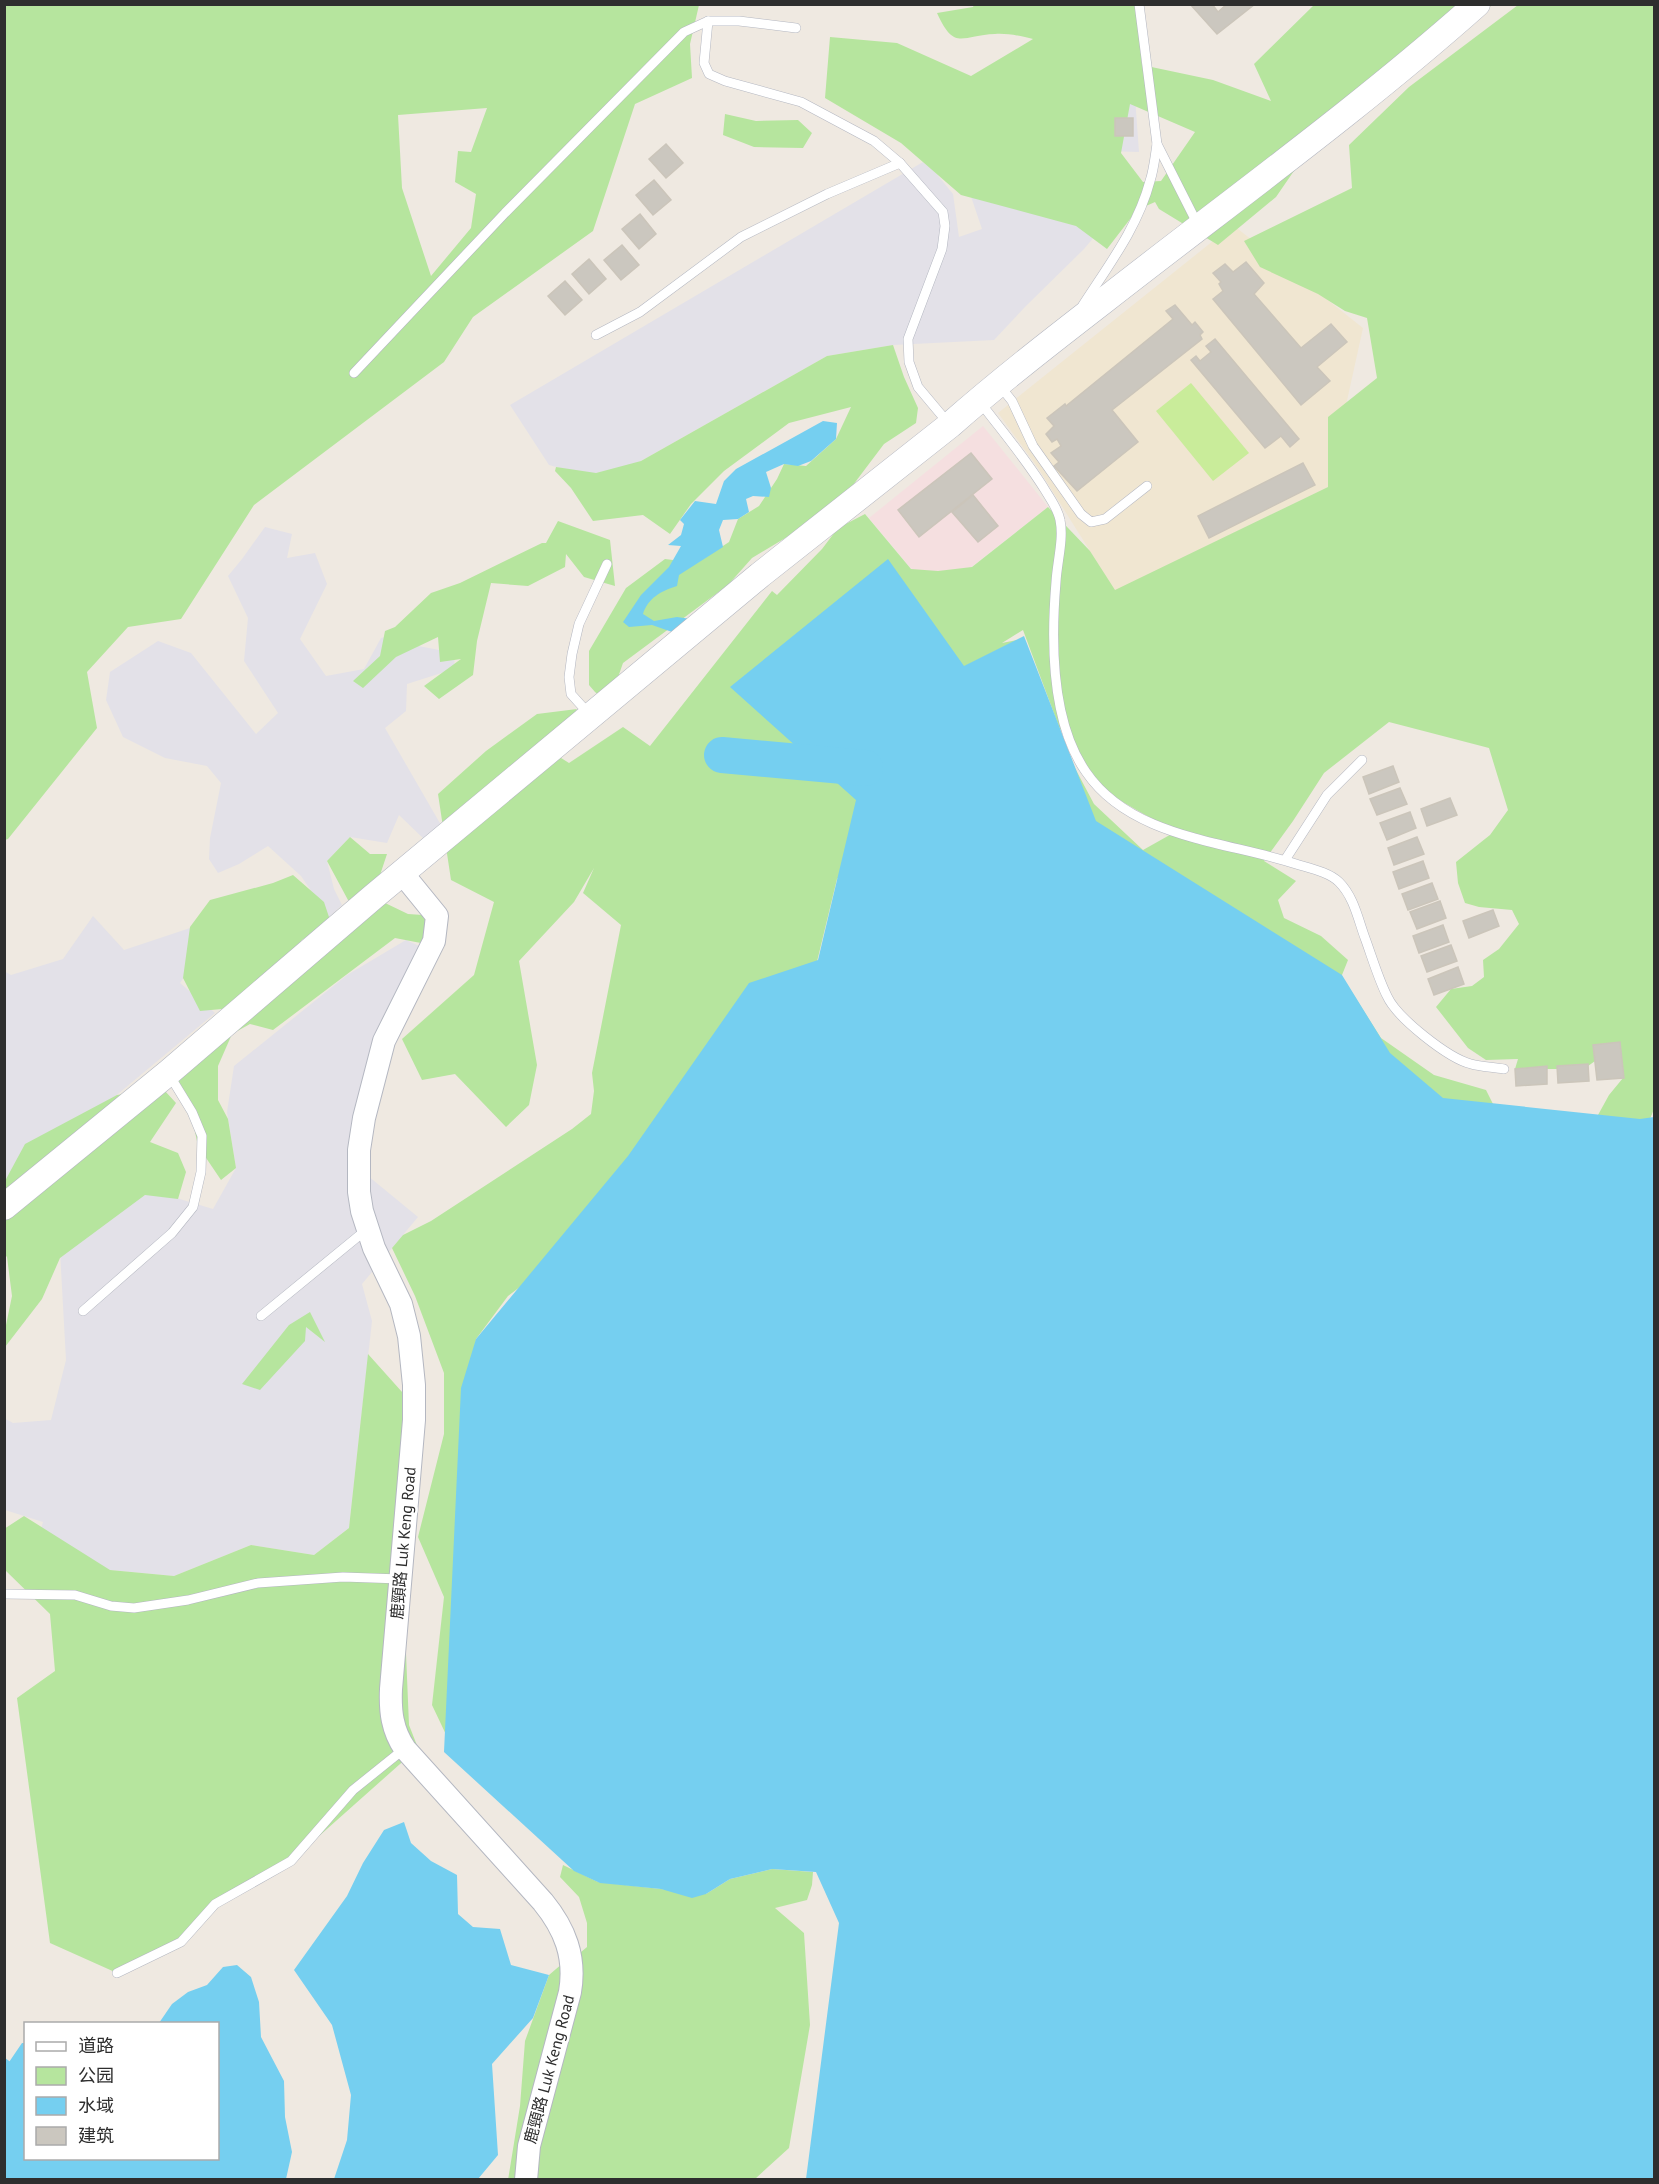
<svg xmlns="http://www.w3.org/2000/svg" width="1659" height="2184" font-family="'PT Sans','Noto Sans SC',sans-serif">
<rect width="100%" height="100%" fill="#efe9e1"/>
<g fill="#e3e1e8">
<path d="M1135 97 1139 152 1103 151 1102 98Z"/>
<path d="M923 162 935 172 953 194 959 237 982 229 963 173 1112 216 1084 249 1025 307 994 340 893 345 827 356 632 466 586 475 549 465 510 405Z"/>
<path d="M265 527 292 534 287 558 315 553 327 584 300 639 326 676 364 669 381 638 405 632 413 645 455 653 454 669 407 684 406 711 385 728 441 825 426 841 399 815 387 843 350 837 327 861 334 889 342 905 329 917 301 876 268 846 239 864 218 873 209 859 210 838 221 783 207 766 165 758 123 737 106 700 110 672 158 641 191 653 256 734 278 713 244 661 248 618 228 576 242 559Z"/>
<path d="M93 916 124 950 226 916 180 983 215 1013 5 1188 4 971 11 975 63 959Z"/>
<path d="M406 940 430 951 377 1061 362 1171 418 1217 362 1284 372 1321 349 1528 314 1555 251 1545 174 1576 110 1570 29 1573 43 1522 5 1510 4 1418 13 1423 51 1420 66 1360 60 1251 90 1223 153 1191 213 1209 236 1168 227 1112 234 1066 347 975Z"/>
</g>
<path fill="#f0e6d1" d="M1233 225 1363 328 1328 487 1115 591 1038 468 998 413Z"/>
<path fill="#f5dfe0" d="M983 426 1048 507 934 596 869 518Z"/>
<g fill="#b6e59e" fill-rule="evenodd">
<path d="M4 5H699L690 44 692 78 635 104 593 231 473 317 444 362 254 505 181 619 128 627 87 672 97 728 8 839 5 840ZM487 108 471 152 458 151 455 182 476 194 471 228 431 276 402 188 398 115Z"/>
<path d="M974 5H1136L1142 65 1213 80 1271 101 1254 64 1314 5H1492L1480 15 1340 104 1276 197 1218 245 1159 209 1155 202 1137 210 1107 249 1076 226 961 195 901 143 825 98 830 37 897 43 971 76 1033 39C1022 36 1006 33 995 34 961 35 955 52 937 13L973 7ZM1130 104 1195 132 1161 181 1143 182 1121 153Z"/>
<path d="M1518 5H1654V1109L1648 1124 1611 1131 1598 1115 1609 1095 1623 1078 1595 1061 1577 1074 1557 1069H1515L1518 1059 1486 1060 1468 1048 1436 1007 1451 989 1472 986 1484 977 1483 960 1499 949 1519 924 1512 910 1479 907 1465 903 1458 883 1456 862 1490 835 1508 810 1489 748 1389 722 1324 773 1293 821 1264 861 1296 881 1278 900 1284 918 1321 936 1348 960 1342 975H1341L1381 1038 1434 1075 1486 1090 1497 1112 1489 1124 908 804 837 879 814 974 557 1259 508 1296 476 1339 450 1743 432 1705 444 1597 418 1537 444 1434V1373L415 1296 392 1248 403 1235 431 1221 572 1129 591 1114 594 1091 592 1073 621 925 583 893 594 868 574 902 519 961 537 1065 529 1105 506 1127 455 1074 422 1080 402 1039 474 975 494 902 451 880 438 794 486 751 537 714 577 709 550 751 569 763 623 727 650 746 772 591 777 595 822 549 838 528 865 514 911 569 938 571 972 567 1048 507 1090 551 1115 590 1328 487V417L1377 378 1367 318 1345 311 1318 294 1260 267 1244 241 1352 188 1349 145 1409 87ZM1023 630 1059 727 1100 789 1175 832 1143 850 1094 804 1031 685 1017 640 1002 643Z"/>
<path d="M725 114 756 121 798 120 812 133 803 148 754 147 723 135Z"/>
<path d="M893 345 904 377 918 408 916 423 884 444 850 489 832 510 752 558 728 585 623 663 609 703 595 692 589 685V651L626 588 665 559 697 563 729 542 738 519 759 506 777 479 784 464 806 466 836 439 851 407 789 423 724 471 691 504 670 534 643 515 593 521 571 488 555 471 556 467 596 473 641 461 827 356Z"/>
<path d="M558 521 610 540 615 586 584 577 566 554 565 567 528 586 491 583 477 641 473 675 439 699 424 686 461 659 440 662 438 637 396 657 363 688 353 681 380 656 385 631 395 627 431 593 460 583 542 543H546Z"/>
<path d="M350 837 370 854H387L376 887 353 903 348 900 327 861Z"/>
<path d="M293 875 324 902 330 920 302 940 276 971 222 1009 200 1011 183 978 190 927 210 900 273 883Z"/>
<path d="M383 902 408 914 437 916 426 944 395 938 273 1030 250 1024 232 1034 218 1066V1100L228 1119 236 1168 221 1180 198 1146 190 1108 176 1076Z"/>
<path d="M147 1090 165 1091 176 1103 150 1142 178 1153 186 1172 178 1199 145 1195 60 1258 42 1299 5 1347V1330L12 1296 7 1257 5 1255V1181L25 1144 117 1095Z"/>
<path d="M310 1312 325 1342 306 1327 305 1341 260 1390 242 1384 289 1325Z"/>
<path d="M368 1354 411 1402 403 1582 409 1725 418 1748 291 1861 215 1904 171 1947 117 1973 50 1943 17 1698 55 1671 50 1614 5 1570 4 1529 24 1516 110 1570 174 1576 251 1545 314 1555 349 1528Z"/>
<path d="M563 1865 598 1882 706 1894 730 1879 772 1869 813 1872 812 1885 807 1900 775 1908 804 1933 810 2025 789 2148 755 2179 508 2180 520 2106 525 2041 549 1975 570 1957H575L587 1947V1923L579 1897 560 1877Z"/>
</g>
<path fill="#c9ec9a" d="M1191 383 1249 453 1213 481 1156 411Z"/>
<g fill="#75cff0">
<path d="M823 421 837 423 836 439 811 461 798 466 784 464 766 472 771 488 769 497 753 496 746 499 749 512 738 519 723 520 719 530 723 547 679 575 677 586C661 591 648 598 643 614L654 621 677 617 691 619 675 633 652 625 629 627 623 622 641 595 669 567 681 546 668 545 681 535 684 524 680 520 695 501 716 504 724 481 736 469Z"/>
<path d="M888 559 964 666 1024 636 1096 821 1342 975 1390 1053 1443 1098 1640 1119 1654 1117V2179H806L839 1923 816 1872 772 1869 730 1879 706 1894 692 1898 661 1889 600 1883 574 1871 444 1752 461 1388 476 1339 628 1156 749 983 818 960 856 800 730 687Z"/>
<path d="M404 1822 411 1843 431 1861 457 1875 458 1914 473 1927 500 1929 511 1965 549 1975 533 2018 492 2064 498 2155 478 2179H334L347 2140 351 2095 332 2025 294 1970 347 1896 363 1863 384 1830Z"/>
<path d="M237 1965 251 1977 259 2002 261 2037 284 2081 285 2117 292 2152 286 2179H5V2068L22 2043H25L26 2158H218V2024L159 2023 172 2004 188 1992 207 1985 223 1967Z"/>
</g>
<g fill="none" stroke-linecap="round" stroke-linejoin="round">
<path stroke="#75cff0" stroke-width="6" d="M4 2061 8 2064"/>
<path stroke="#75cff0" stroke-width="36" d="M722 755 865 768"/>
</g>
<g fill="#cbc7bf" stroke="#cbc5ba" stroke-width="1.5">
<path d="M1190 4H1212L1218 12 1227 4H1255L1217 34Z"/>
<rect x="1115" y="118" width="18" height="18"/>
<path d="M666 144 683 163 666 178 649 159Z"/>
<path d="M654 180 671 200 653 215 636 195Z"/>
<path d="M640 214 656 234 639 249 622 229Z"/>
<path d="M622 245 639 265 621 280 604 260Z"/>
<path d="M589 259 606 279 589 294 572 274Z"/>
<path d="M1246 262 1264 283 1254 294 1301 348 1331 324 1347 342 1317 367 1330 381 1301 405 1213 299 1223 291 1219 284 1221 282 1213 273 1225 264 1233 272Z"/>
<path d="M565 281 582 300 565 315 548 296Z"/>
<path d="M1175 305 1192 325 1195 322 1203 332 1200 335 1202 339 1112 410 1138 442 1077 491 1054 466 1059 462 1051 453 1061 446 1057 439 1052 442 1046 434 1054 426 1047 418 1065 404 1066 406 1173 319 1166 311Z"/>
<path d="M1215 339 1299 439 1290 447 1281 436 1265 448 1191 360 1196 356 1200 361 1211 352 1206 346Z"/>
<path d="M971 453 992 479 919 537 898 510Z"/>
<path d="M1303 463 1315 485 1209 538 1198 516Z"/>
<path d="M973 495 998 526 978 542 952 512Z"/>
<path d="M1393 766 1399 782 1369 794 1363 777Z"/>
<path d="M1400 788 1407 804 1377 815 1370 799Z"/>
<path d="M1450 798 1457 815 1427 826 1421 809Z"/>
<path d="M1410 812 1416 828 1387 840 1380 823Z"/>
<path d="M1417 837 1424 854 1394 865 1388 848Z"/>
<path d="M1423 861 1429 878 1399 889 1393 872Z"/>
<path d="M1432 883 1438 899 1408 910 1402 894Z"/>
<path d="M1440 901 1446 918 1417 929 1410 912Z"/>
<path d="M1493 910 1499 926 1469 938 1463 921Z"/>
<path d="M1443 925 1449 942 1419 953 1413 936Z"/>
<path d="M1451 945 1457 961 1427 972 1421 956Z"/>
<path d="M1458 967 1464 984 1434 995 1428 979Z"/>
<path d="M1620 1042 1624 1078 1597 1080 1593 1045Z"/>
<path d="M1588 1064 1589 1081 1558 1083 1557 1066Z"/>
<path d="M1547 1066V1084L1516 1086 1515 1069Z"/>
</g>
<g fill="none" stroke-linecap="round" stroke-linejoin="round">
<defs>
<g id="service">
<path d="M1139 4 1157 144 1198 225"/>
<path d="M708 21 704 63 709 74 725 81 801 102 874 141 900 163 943 212 945 226 942 249 908 339 909 362 918 387 949 424"/>
<path d="M1083 305C1108 266 1138 227 1150 181 1154 169 1155 156 1157 144"/>
<path d="M596 335 640 312 741 237 827 194 900 163"/>
<path d="M354 373 505 213 684 32 708 21H739L796 28"/>
<path d="M1000 386 1012 401 1033 446 1081 514 1091 522 1105 519 1147 486"/>
<path d="M980 402C1002 431 1026 459 1045 490 1051 500 1058 509 1060 520 1064 539 1057 562 1056 582 1051 641 1051 722 1086 772 1131 838 1225 841 1296 864 1309 868 1329 872 1339 882 1354 897 1358 919 1365 938 1372 957 1378 978 1387 996 1397 1018 1448 1058 1471 1064 1481 1067 1493 1067 1504 1069"/>
<path d="M590 715 571 694 569 677 572 654 579 624 607 564"/>
<path d="M1285 860 1327 795 1362 760"/>
<path d="M83 1311 172 1233 193 1207 201 1172 202 1136 192 1112 170 1076"/>
<path d="M261 1316 366 1230"/>
<path d="M4 1594 75 1595 111 1606 134 1608 188 1600 258 1583 343 1577 400 1579"/>
<path d="M117 1973 181 1942 215 1904 291 1861 353 1790 404 1749"/>
</g>
<path id="tertiary" d="M402 873 437 916 434 941 384 1041 364 1118 359 1150V1192L362 1211 374 1248 401 1304 409 1336 414 1385V1420L391 1689C390 1711 392 1730 405 1749L543 1902C565 1929 576 1957 570 1992L529 2146 526 2180"/>
<path id="secondary" d="M4 1207 168 1073 373 897 760 575 950 425C1000 381 1053 340 1106 299 1230 202 1359 109 1477 4"/>
</defs>
<use href="#service" stroke="#b4b7c1" stroke-width="10"/>
<use href="#tertiary" stroke="#b4b7c1" stroke-width="24"/>
<use href="#secondary" stroke="#b4b7c1" stroke-width="27"/>
<use href="#service" stroke="#fff" stroke-width="9"/>
<use href="#tertiary" stroke="#fff" stroke-width="22"/>
<use href="#secondary" stroke="#fff" stroke-width="26"/>
</g>
<g text-anchor="middle" dominant-baseline="central" stroke-width="5" stroke-linejoin="round" paint-order="stroke">
<g font-size="16" fill="#2e2e2e" stroke="#fff">
<text transform="translate(403 1543) rotate(-85)">鹿頸路 Luk Keng Road</text>
<text transform="translate(549 2069) rotate(-75)">鹿頸路 Luk Keng Road</text>
</g>
</g>
<rect width="1659" height="2184" fill="none" stroke="#2e2e2e" stroke-width="12"/>
<rect x="24" y="2022" width="195" height="138" fill="#ffffff" stroke="#ababab" stroke-width="1.5"/>
<rect x="36" y="2042" width="30" height="9" fill="#ffffff" stroke="#ababab" stroke-width="1.5"/>
<text x="78" y="2052" font-size="18" fill="#2e2e2e">道路</text>
<rect x="36" y="2067" width="30" height="18" fill="#b6e59e" stroke="#ababab" stroke-width="1.5"/>
<text x="78" y="2082" font-size="18" fill="#2e2e2e">公园</text>
<rect x="36" y="2097" width="30" height="18" fill="#75cff0" stroke="#ababab" stroke-width="1.5"/>
<text x="78" y="2112" font-size="18" fill="#2e2e2e">水域</text>
<rect x="36" y="2127" width="30" height="18" fill="#cbc7bf" stroke="#ababab" stroke-width="1.5"/>
<text x="78" y="2142" font-size="18" fill="#2e2e2e">建筑</text>
</svg>
